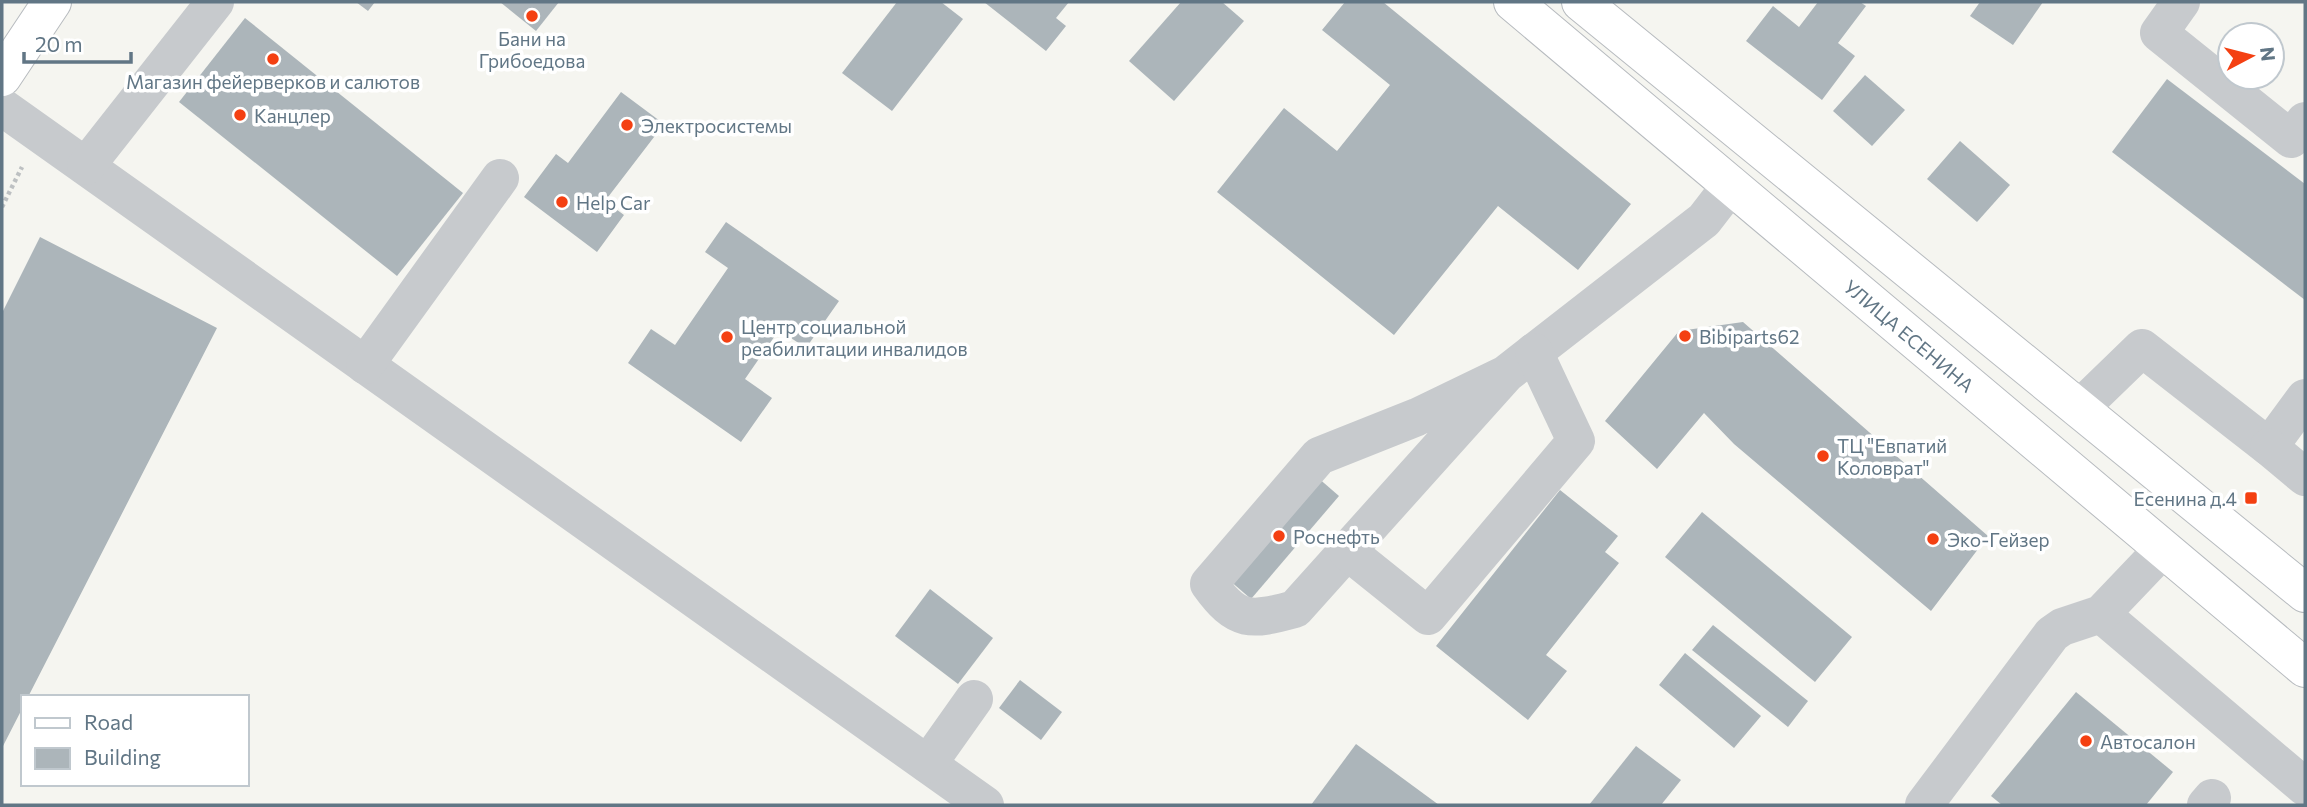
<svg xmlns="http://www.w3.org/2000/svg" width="2307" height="807" font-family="Commissioner,sans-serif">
<rect width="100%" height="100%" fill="#f5f5f0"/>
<g fill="#acb5ba">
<path d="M356 2H375L368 11Z"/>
<path d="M500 2H559L536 31Z"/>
<path d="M897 2H941L963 19 892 111 842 73Z"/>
<path d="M984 2H1069L1056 18 1066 26 1046 51Z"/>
<path d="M1181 2H1222L1244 21 1174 101 1129 61Z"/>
<path d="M1345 2H1383L1631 204 1578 270 1498 206 1394 335 1217 192 1284 108 1337 151 1390 85 1322 30Z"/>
<path d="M1818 2H1860L1866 6 1838 43 1855 56 1822 100 1746 41 1773 6 1799 27Z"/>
<path d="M1980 2H2043L2013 45 1970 16Z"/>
<path d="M245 18 463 193 397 276 179 102Z"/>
<path d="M1865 75 1905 110 1872 146 1833 111Z"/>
<path d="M2167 79 2305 184V300L2112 152Z"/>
<path d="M621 92 664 124 605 201 624 215 597 252 524 197 556 154 568 163Z"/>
<path d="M1960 141 2010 185 1977 222 1927 179Z"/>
<path d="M726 222 839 301 806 348 779 330 745 379 772 398 741 442 628 363 651 329 675 345 728 268 705 252Z"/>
<path d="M40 237 217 328 28 697H23V707L2 748V313Z"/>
<path d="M1743 322 1988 536 1931 611 1734 444 1704 413 1657 469 1605 421 1679 331Z"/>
<path d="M1301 463 1339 496 1251 599 1213 566Z"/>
<path d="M1560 490 1618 536 1605 552 1619 563 1546 655 1567 671 1528 720 1436 646Z"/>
<path d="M1702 512 1852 637 1815 682 1665 557Z"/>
<path d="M930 589 993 638 958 684 895 636Z"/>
<path d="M1713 625 1808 701 1788 727 1692 650Z"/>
<path d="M1685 653 1761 716 1734 748 1659 685Z"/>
<path d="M1020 680 1062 712 1041 740 999 708Z"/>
<path d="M2076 692 2173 772 2146 805H2002L1991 796Z"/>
<path d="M1356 744 1439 805H1311Z"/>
<path d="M1636 746 1681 780 1661 805H1589Z"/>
</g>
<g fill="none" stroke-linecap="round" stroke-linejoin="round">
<defs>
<g id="major">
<path id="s1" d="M1513 2 2305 668"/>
<path d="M1581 2 2305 593"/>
<path d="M2 77 52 2"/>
</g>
</defs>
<use href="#major" stroke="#b7bbbf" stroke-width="40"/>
<path stroke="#bdc0c2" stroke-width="4.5" stroke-dasharray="3.5 3.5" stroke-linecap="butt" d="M2 207 22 167"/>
<g stroke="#c7cacd" stroke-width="38">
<path d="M2181 2 2159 33 2291 139 2305 121"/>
<path d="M2 107 985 805"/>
<path d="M86 166 215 2"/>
<path d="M365 365 500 178"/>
<path d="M1506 374 1295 609C1250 621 1237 623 1209 584L1319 456 1417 417 1506 374 1704 220 1731 185"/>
<path d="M2079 409 2142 348 2269 447 2305 398"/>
<path d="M2269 447 2305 477"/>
<path d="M1347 551 1428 616 1576 441 1534 352"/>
<path d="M2101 614 2305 787"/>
<path d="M928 764 974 699"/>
<path d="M1924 805 2052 634 2062 627 2101 614 2163 549"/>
<path d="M2206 805 2212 798"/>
</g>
<use href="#major" stroke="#fff" stroke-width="38"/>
</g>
<g fill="#f44012" stroke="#fff" stroke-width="2.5">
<circle cx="532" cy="16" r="7"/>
<circle cx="273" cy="59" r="7"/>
<circle cx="240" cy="115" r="7"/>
<circle cx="627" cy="125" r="7"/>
<circle cx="562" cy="202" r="7"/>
<circle cx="1685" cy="336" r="7"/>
<circle cx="727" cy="337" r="7"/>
<circle cx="1823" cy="456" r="7"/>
<rect x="2244" y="491" width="14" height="14" rx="3.5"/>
<circle cx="1279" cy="536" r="7"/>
<circle cx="1933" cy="539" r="7"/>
<circle cx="2086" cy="741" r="7"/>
</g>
<g text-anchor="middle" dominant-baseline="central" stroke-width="7" stroke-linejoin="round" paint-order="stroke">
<g font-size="19" fill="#617685" stroke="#fff" text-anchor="start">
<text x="532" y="38" text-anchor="middle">Бани на<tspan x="532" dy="22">Грибоедова</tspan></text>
<text x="273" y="81" text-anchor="middle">Магазин фейерверков и салютов</text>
<text x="254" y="115">Канцлер</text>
<text x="641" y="125">Электросистемы</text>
<text x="576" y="202">Help Car</text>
<text x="741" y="326">Центр социальной<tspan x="741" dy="22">реабилитации инвалидов</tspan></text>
<text x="1699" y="336">Bibiparts62</text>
<text x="1837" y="445">ТЦ "Евпатий<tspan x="1837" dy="22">Коловрат"</tspan></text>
<text x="2237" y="498" text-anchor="end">Есенина д.4</text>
<text x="1293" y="536">Роснефть</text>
<text x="1947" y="539">Эко-Гейзер</text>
<text x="2100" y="741">Автосалон</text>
</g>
<g font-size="19" fill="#617685" stroke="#fff">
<text stroke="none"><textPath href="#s1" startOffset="518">УЛИЦА ЕСЕНИНА</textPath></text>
</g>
</g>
<rect width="2307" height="807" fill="none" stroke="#617685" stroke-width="7"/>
<rect x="21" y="695" width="228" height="91" fill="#ffffff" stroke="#c0c8ce" stroke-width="2"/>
<rect x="35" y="718" width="35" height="10" fill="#ffffff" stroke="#c0c8ce" stroke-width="2"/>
<text x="84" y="730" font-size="21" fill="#617685">Road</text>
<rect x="35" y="748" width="35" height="21" fill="#acb5ba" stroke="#c0c8ce" stroke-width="2"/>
<text x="84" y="765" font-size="21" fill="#617685">Building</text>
<g transform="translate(2251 56) rotate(83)"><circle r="33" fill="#ffffff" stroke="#c0c8ce" stroke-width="2"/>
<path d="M0-5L12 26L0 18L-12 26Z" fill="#f44012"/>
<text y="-10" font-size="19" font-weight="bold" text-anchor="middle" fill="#617685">N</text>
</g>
<path d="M24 52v10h107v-10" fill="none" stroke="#617685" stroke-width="3.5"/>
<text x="35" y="52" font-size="21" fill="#617685" stroke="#ffffff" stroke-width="5" paint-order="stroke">20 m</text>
</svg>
